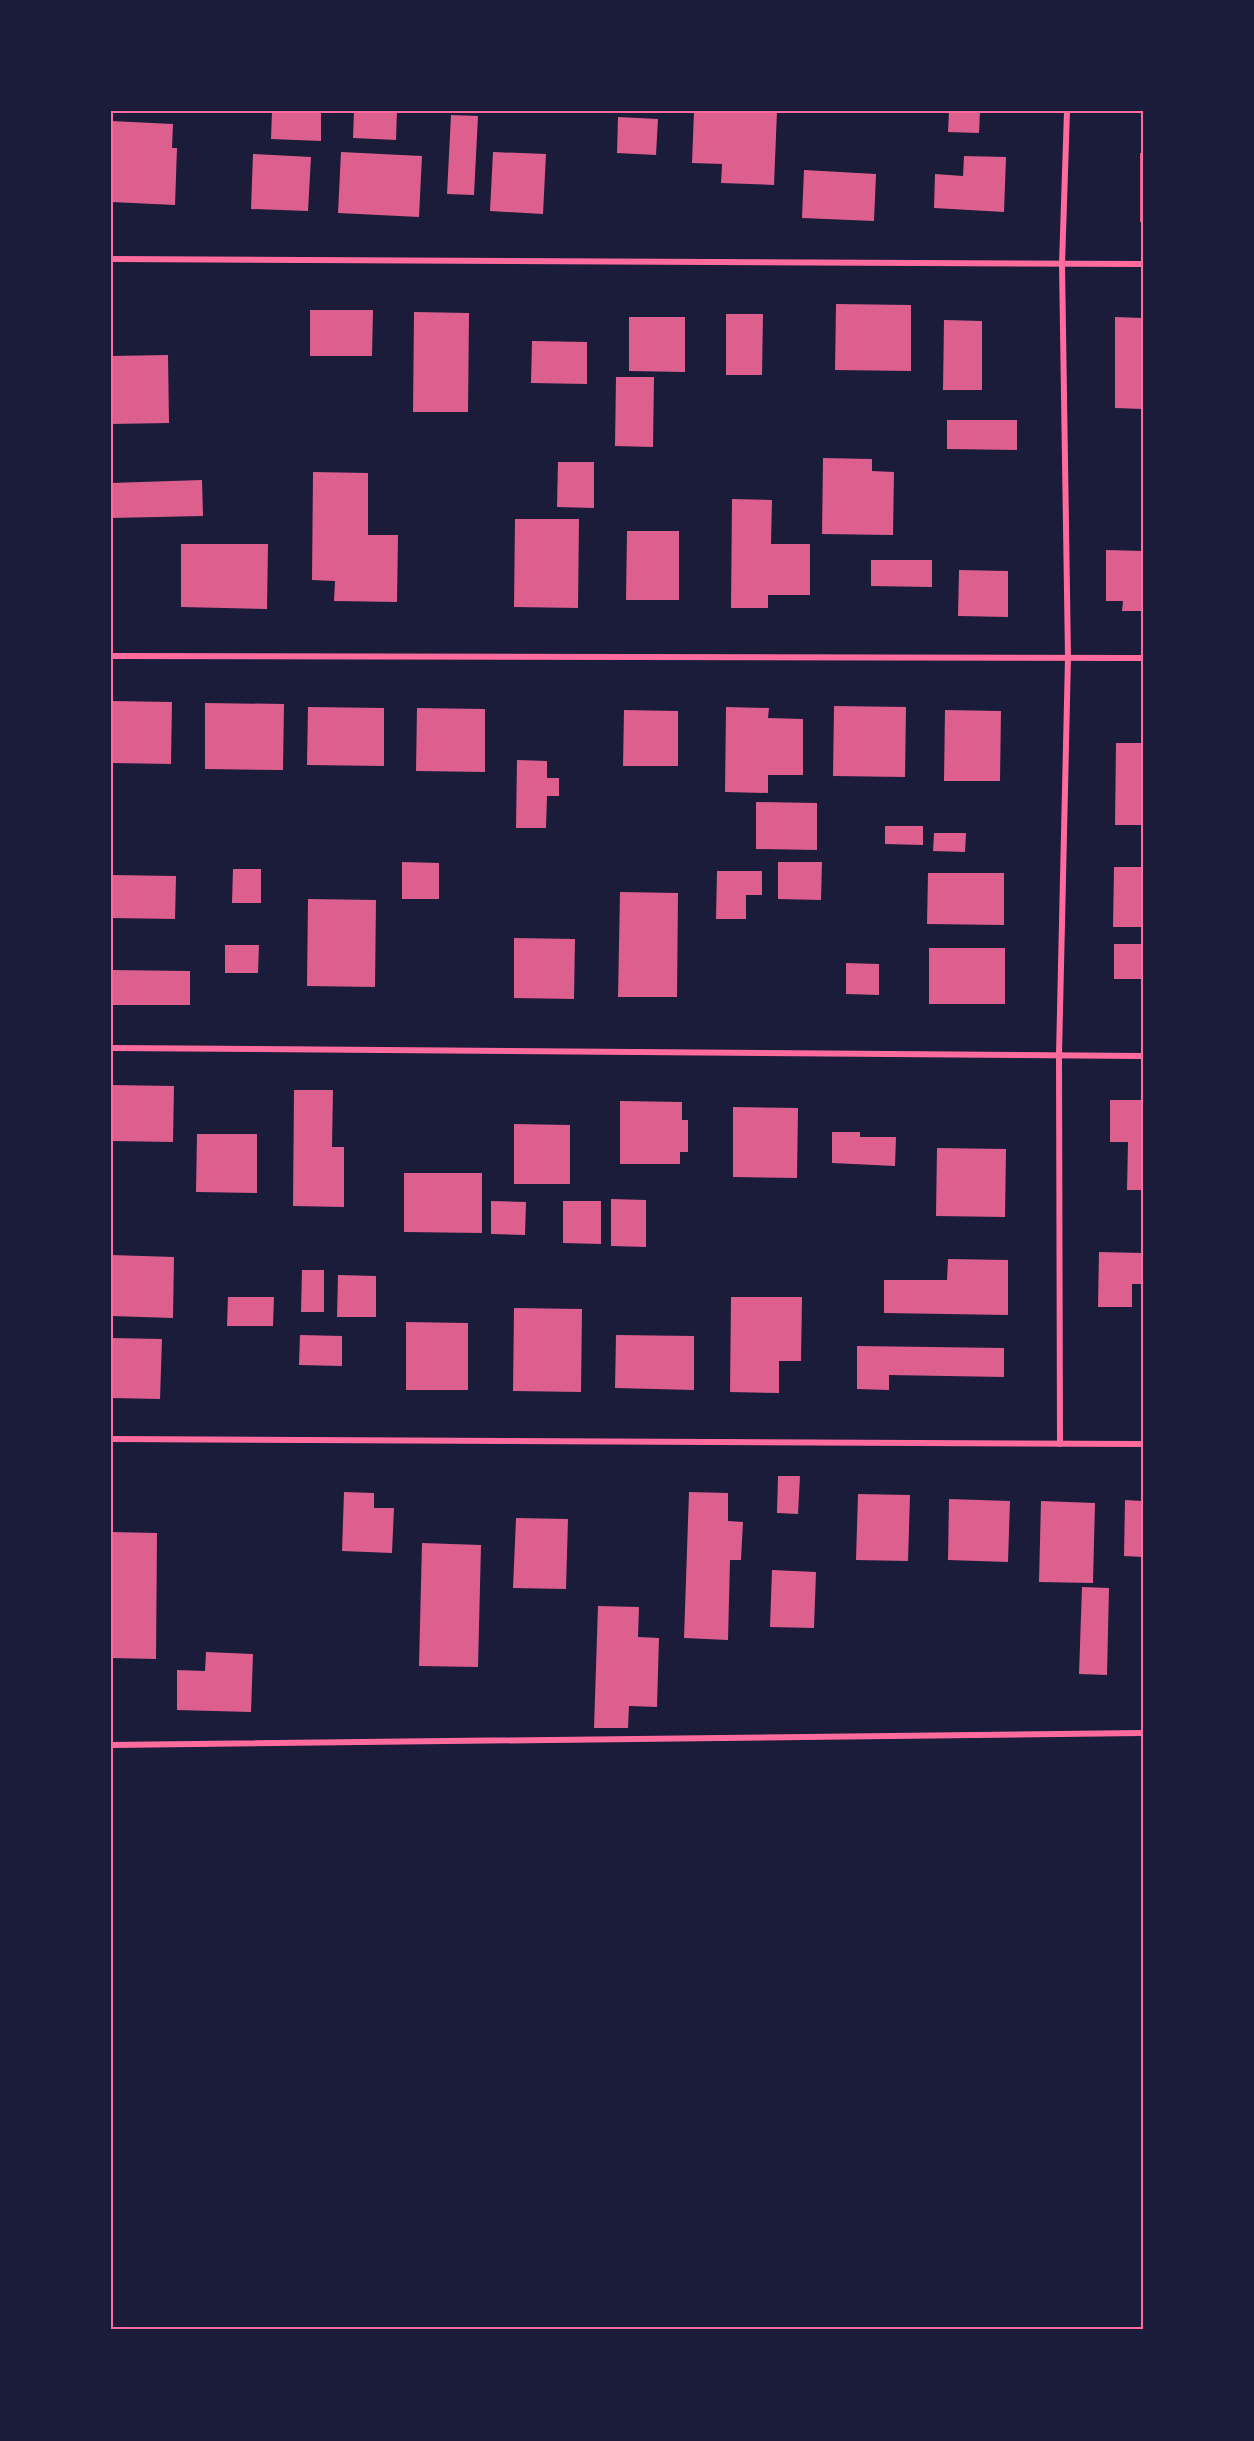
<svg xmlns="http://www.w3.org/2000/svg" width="1254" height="2441" font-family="'Source Serif 4',serif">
<rect width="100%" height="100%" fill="#1b1b3a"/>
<g fill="#dd5f8e">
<path d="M272 111 321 113V141L271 139Z"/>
<path d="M354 111H397L396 140 353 138Z"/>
<path d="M694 111H777L774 185 721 183 722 164 692 163Z"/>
<path d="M949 111H980L979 133 948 132Z"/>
<path d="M451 115 478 116 474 195 447 194Z"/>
<path d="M618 117 658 119 656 155 617 153Z"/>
<path d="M111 121 173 124 172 148H177L175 205 111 202Z"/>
<path d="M341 152 422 156 419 217 338 213Z"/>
<path d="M493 152 546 154 543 214 490 211Z"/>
<rect x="1140" y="153" width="3" height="69"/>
<path d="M253 154 311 157 308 211 251 209Z"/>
<path d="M964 156 1006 157 1004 212 934 208 935 174 963 176Z"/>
<path d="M804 170 876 174 874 221 802 218Z"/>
<path d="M836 304 911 305V371L835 370Z"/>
<path d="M310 310H373L372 356H310Z"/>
<path d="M414 312 469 313 468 412H413Z"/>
<path d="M726 314H763L762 375H726Z"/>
<path d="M629 317H685V372L629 371Z"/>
<path d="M1115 317 1143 318V409L1115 408Z"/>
<path d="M944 320 982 321V390H943Z"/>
<path d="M532 341 587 342V384L531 383Z"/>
<path d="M168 355 169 423 111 424V356Z"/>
<path d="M616 377H654L653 447 615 446Z"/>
<path d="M947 420H1017V450L947 449Z"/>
<path d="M823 458 872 459V471L894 472 893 535 822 534Z"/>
<path d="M558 462H594V508L557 507Z"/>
<path d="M313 472 368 473V535H398L397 602 334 601 335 581 312 580Z"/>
<path d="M202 480 203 516 111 518V483Z"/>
<path d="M732 499 772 500 771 544H810V595H768V608H731Z"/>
<path d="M515 519H579L578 608 514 607Z"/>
<path d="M627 531H679V600H626Z"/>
<path d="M181 544H268L267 609 181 607Z"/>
<path d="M1106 550 1143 551V611H1122L1123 601H1106Z"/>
<path d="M871 560H932V587L871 586Z"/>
<path d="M959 570 1008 571V617L958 616Z"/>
<path d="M111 701 172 702 171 764 111 763Z"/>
<path d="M205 703 284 704 283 770 205 769Z"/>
<path d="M834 706 906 707 905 777 833 776Z"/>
<path d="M308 707 384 708V766L307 765Z"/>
<path d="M726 707 769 708 768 718 803 719V775H768V793L725 792Z"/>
<path d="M417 708 485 709V772L416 771Z"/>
<path d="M624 710 678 711V766H623Z"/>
<path d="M945 710 1001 711 1000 781H944Z"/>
<path d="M1116 743H1143V825H1115Z"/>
<path d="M517 760 547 761V778H559V796H547L546 828H516Z"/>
<path d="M756 802 817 803V850L756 849Z"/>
<path d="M885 826H923V845L885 844Z"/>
<path d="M934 833H966L965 852 933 851Z"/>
<path d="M402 862 439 863V899H402Z"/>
<path d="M778 862H822L821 900 778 899Z"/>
<path d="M1114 867H1143V927H1113Z"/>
<path d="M233 869H261V903H232Z"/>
<path d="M717 871H762V895H746V919H716Z"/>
<path d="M928 873H1004V925L927 924Z"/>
<path d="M111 875 176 876 175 919 111 918Z"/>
<path d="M620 892 678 893 677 997H618Z"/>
<path d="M308 899 376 900 375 987 307 986Z"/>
<path d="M514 938 575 939 574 999 514 998Z"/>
<rect x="1114" y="944" width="29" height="35"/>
<path d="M225 945H259L258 973H225Z"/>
<rect x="929" y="948" width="76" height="56"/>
<path d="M846 963 879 964V995L846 994Z"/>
<path d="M111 970 190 971V1005H111Z"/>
<path d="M111 1085 174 1086 173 1142 111 1141Z"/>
<path d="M294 1090H333L332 1147H344V1207L293 1206Z"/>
<path d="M1110 1100H1143V1190H1127L1128 1142H1110Z"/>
<path d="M620 1101 682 1102V1120H688V1152H680V1164H620Z"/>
<path d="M733 1107 798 1108 797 1178 733 1177Z"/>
<path d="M514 1124 570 1125V1184H514Z"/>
<path d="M832 1132H860V1137H896L895 1166 832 1163Z"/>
<path d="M197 1134H257V1193L196 1192Z"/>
<path d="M937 1148 1006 1149 1005 1217 936 1216Z"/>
<path d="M404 1173H482V1233L404 1232Z"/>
<path d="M611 1199 646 1200V1247L611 1246Z"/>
<path d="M491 1201 526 1202 525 1235 491 1234Z"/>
<path d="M563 1201H601V1244L563 1243Z"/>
<path d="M1099 1252 1143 1253V1284H1132V1307H1098Z"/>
<path d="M111 1255 174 1257 173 1318 111 1316Z"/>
<path d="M948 1259 1008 1260V1315L884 1313V1280H947Z"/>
<path d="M302 1270H324V1312H301Z"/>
<path d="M338 1275 376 1276V1317H337Z"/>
<path d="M228 1297H274L273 1326H227Z"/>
<path d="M731 1297H802L801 1361H779V1393L730 1392Z"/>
<path d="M514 1308 582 1309 581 1392 513 1391Z"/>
<path d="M406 1322 468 1323V1390H406Z"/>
<path d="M300 1335 342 1336V1366L299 1365Z"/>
<path d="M616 1335 694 1336V1390L615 1388Z"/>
<path d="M111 1338 162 1339 160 1399 111 1398Z"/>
<path d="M857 1346 1004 1348V1377L889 1375V1390L857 1389Z"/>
<path d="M778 1476H800L798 1514 777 1513Z"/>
<path d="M344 1492 374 1493V1508H394L392 1553 342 1551Z"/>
<path d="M689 1492 728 1493V1521L743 1522 741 1560H730L728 1640 684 1638Z"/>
<path d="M858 1494 910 1495 908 1561 856 1560Z"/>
<path d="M949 1499 1010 1501 1008 1562 948 1560Z"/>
<path d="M1125 1500 1143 1501V1557L1124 1556Z"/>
<path d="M1041 1501 1095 1503 1093 1583 1039 1582Z"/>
<path d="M516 1518 568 1519 566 1589 513 1588Z"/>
<path d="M111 1532 157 1533 156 1659 111 1658Z"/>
<path d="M422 1543 481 1545 478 1667 419 1666Z"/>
<path d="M772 1570 816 1572 814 1628 770 1627Z"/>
<path d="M1082 1587 1109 1588 1107 1675 1079 1674Z"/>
<path d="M598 1606 639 1607 638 1637 659 1638 657 1707 629 1706 628 1728H594Z"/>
<path d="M206 1652 253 1654 251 1712 177 1710V1670L205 1671Z"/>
</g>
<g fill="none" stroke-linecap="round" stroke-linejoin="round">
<g stroke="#ff6b9d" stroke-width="6">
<path d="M111 259 1143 264"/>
<path d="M111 656 1143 658"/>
<path d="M111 1048 1143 1056"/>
<path d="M111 1439 1143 1444"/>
<path d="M1060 1444 1059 1055 1068 657 1062 264 1067 111"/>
<path d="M111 1745 1143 1733"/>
</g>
</g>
<rect width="1254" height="2441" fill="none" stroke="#1b1b3a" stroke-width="225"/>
<rect x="112" y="112" width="1030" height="2216" fill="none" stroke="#ff6b9d" stroke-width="2"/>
</svg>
